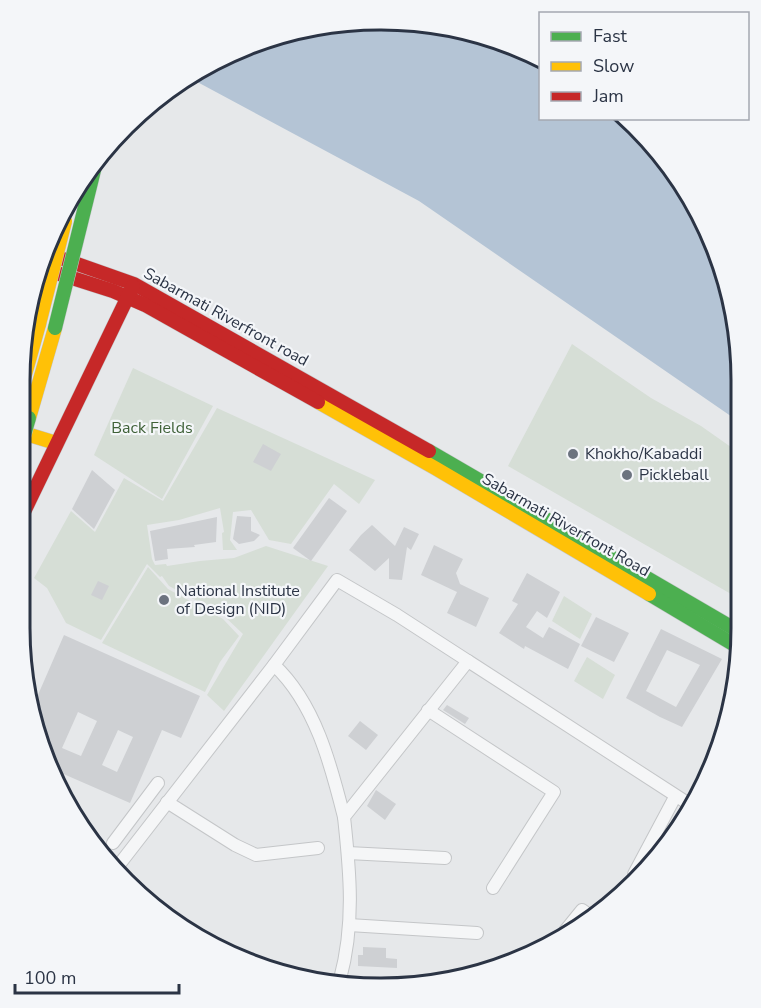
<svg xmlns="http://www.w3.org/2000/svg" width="761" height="1008" font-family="'Nunito Sans',sans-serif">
<rect width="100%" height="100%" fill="#e6e8ea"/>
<g fill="#d6ded6">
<path d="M572 344 651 398 701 426 738 452V598L508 466Z"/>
<path d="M133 368 213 406 162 499 94 455Z"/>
<path d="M217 408 375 480 359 504 334 484 291 544 269 540 251 510 233 512 230 540 237 550H223L222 533 224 532 220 508 179 520 147 525 152 559 155 565 166 564 167 566 200 561 234 558 266 546 328 566 224 711 207 695 243 634 222 614 169 586 162 576 160 577 147 564 101 640 66 623 47 588 34 578 71 511 95 532 124 478 163 501Z"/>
<path d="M148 567 168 589 223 619 239 636 220 662 205 692 102 643Z"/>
<path d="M564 596 592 614 580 639 552 621Z"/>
<path d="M587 657 615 675 603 699 574 681Z"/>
</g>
<path fill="#b4c4d5" d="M451 26 540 64V118L619 119 680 180 714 243 738 334V421L419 201 188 77 310 27Z"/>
<g fill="#ced0d3" fill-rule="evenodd">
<path d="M263 444 281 454 271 471 253 462Z"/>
<path d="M92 470 115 490 94 529 72 509Z"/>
<path d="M329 498 347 511 311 561 293 548Z"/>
<path d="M237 516 251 517V531L260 535 254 541 239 544 233 539Z"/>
<path d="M217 517 216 542 194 545 195 547 167 549 168 559 155 561 150 531Z"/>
<path d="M372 525 395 546 404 527 419 534 411 550 407 547 402 580 389 579V558L375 571 349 550 361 535Z"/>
<path d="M434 545 463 559 456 573 460 584 489 598 476 627 447 613 457 592 421 575Z"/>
<path d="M527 573 560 592 547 618 537 611 526 627 543 638 549 627 580 644 568 669 525 646 524 649 499 633 518 604 512 601Z"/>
<path d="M98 581 109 586 102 600 91 595Z"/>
<path d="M596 617 629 633 614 662 581 646Z"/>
<path d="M661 629 722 659 682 727 660 717 626 698ZM667 650 700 665 676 707 646 691Z"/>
<path d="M64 635 200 696 181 738 162 730 130 803 52 769 32 721 31 711ZM78 712 97 721 81 756 62 748ZM118 730 133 737 117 772 102 765Z"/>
<path d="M447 705 469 718 465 724 443 710Z"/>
<path d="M360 721 378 735 366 750 348 736Z"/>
<path d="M376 790 396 804 385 820 367 806Z"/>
<path d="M363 947 386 948V958L397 959V968L358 966V955H363Z"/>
</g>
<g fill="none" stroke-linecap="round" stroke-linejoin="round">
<defs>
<g id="street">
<path d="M274 665C315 703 331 765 344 817"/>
<path d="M428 710 554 792 493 888"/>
<path d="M167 802 235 845 256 855 318 848"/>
<path d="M113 843 158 783"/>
<path d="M348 853 445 858"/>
<path d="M115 870 274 665 337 580 397 615 468 661"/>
<path d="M634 874 675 797"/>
<path d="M349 925 477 933"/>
<path d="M568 934 565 931 582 910 592 917"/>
<path d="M340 979C355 924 350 872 344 817L468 661 692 806"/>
</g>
<g id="fast">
<path d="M429 451 738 631"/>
<path d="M649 594 738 647"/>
</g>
<g id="slow">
<path d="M20 392 39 324"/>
<path d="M318 402 435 468 649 594"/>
<path d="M29 418 55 328"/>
<path d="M20 432 56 443"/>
</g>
<g id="jam">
<path d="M60 258 134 284 429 451"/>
<path d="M41 268 113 291 145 305 318 402"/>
<path d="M20 520 133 286"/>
</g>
</defs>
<use href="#street" stroke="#c4c6c8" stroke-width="14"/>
<use href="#fast" stroke="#c4c6c8" stroke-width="15"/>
<use href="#slow" stroke="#c4c6c8" stroke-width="15"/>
<use href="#jam" stroke="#c4c6c8" stroke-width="15"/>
<use href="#street" stroke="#f5f6f7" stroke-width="12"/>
<use href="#fast" stroke="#4caf50" stroke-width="14"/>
<use href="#slow" stroke="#ffc107" stroke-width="14"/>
<use href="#jam" stroke="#c62828" stroke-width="14"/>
<defs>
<g id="fast-bridge">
<path d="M55 328 97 158"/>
<path d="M21 445 29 418"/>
</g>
<path id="slow-bridge" d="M39 324 65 221"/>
</defs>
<use href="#fast-bridge" stroke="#c2c5c8" stroke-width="15" stroke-linecap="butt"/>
<use href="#slow-bridge" stroke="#c2c5c8" stroke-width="15" stroke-linecap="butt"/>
<use href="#fast-bridge" stroke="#4caf50" stroke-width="14"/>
<use href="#slow-bridge" stroke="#ffc107" stroke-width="14"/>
</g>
<g fill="#6c737f" stroke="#f4f6f9" stroke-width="2">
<circle cx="573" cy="454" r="6"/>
<circle cx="627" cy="475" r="6"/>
<circle cx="164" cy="600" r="6"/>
</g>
<g text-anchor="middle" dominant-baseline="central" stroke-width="4.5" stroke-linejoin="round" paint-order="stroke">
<g font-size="16" fill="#2b3445" stroke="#f4f6f9">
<text transform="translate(226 317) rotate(29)">Sabarmati Riverfront road</text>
<text transform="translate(566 525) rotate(30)">Sabarmati Riverfront Road</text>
</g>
<g font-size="16" fill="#3f6138" stroke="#f4f6f9">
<text x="152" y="428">Back Fields</text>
</g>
<g font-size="16" fill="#2b3445" stroke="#f4f6f9" text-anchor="start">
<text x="585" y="454">Khokho/Kabaddi</text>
<text x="639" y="475">Pickleball</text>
<text x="176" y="591">National Institute<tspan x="176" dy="18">of Design (NID)</tspan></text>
</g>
</g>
<path d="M0 0H761V1008H0ZM380 30H381A350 350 0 0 1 731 380V628A350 350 0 0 1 381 978H380A350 350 0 0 1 30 628V380A350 350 0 0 1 380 30Z" fill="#f4f6f9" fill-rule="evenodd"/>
<path fill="none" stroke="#2b3445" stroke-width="3" d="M380 30H381A350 350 0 0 1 731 380V628A350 350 0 0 1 381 978H380A350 350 0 0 1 30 628V380A350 350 0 0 1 380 30Z"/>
<rect x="539" y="12" width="210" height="108" fill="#f4f6f9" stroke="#a4a8b1" stroke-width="1.5"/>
<rect x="551" y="32" width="30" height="9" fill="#4caf50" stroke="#a4a8b1" stroke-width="1.5"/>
<text x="593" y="42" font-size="18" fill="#2b3445">Fast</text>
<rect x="551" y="62" width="30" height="9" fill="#ffc107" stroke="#a4a8b1" stroke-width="1.5"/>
<text x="593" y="72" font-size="18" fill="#2b3445">Slow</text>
<rect x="551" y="92" width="30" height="9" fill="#c62828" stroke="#a4a8b1" stroke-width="1.5"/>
<text x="593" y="102" font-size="18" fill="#2b3445">Jam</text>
<path d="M15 984v9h164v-9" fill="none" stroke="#2b3445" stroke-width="3"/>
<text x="24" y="984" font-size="18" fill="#2b3445" stroke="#f4f6f9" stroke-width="4.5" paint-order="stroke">100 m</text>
</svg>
